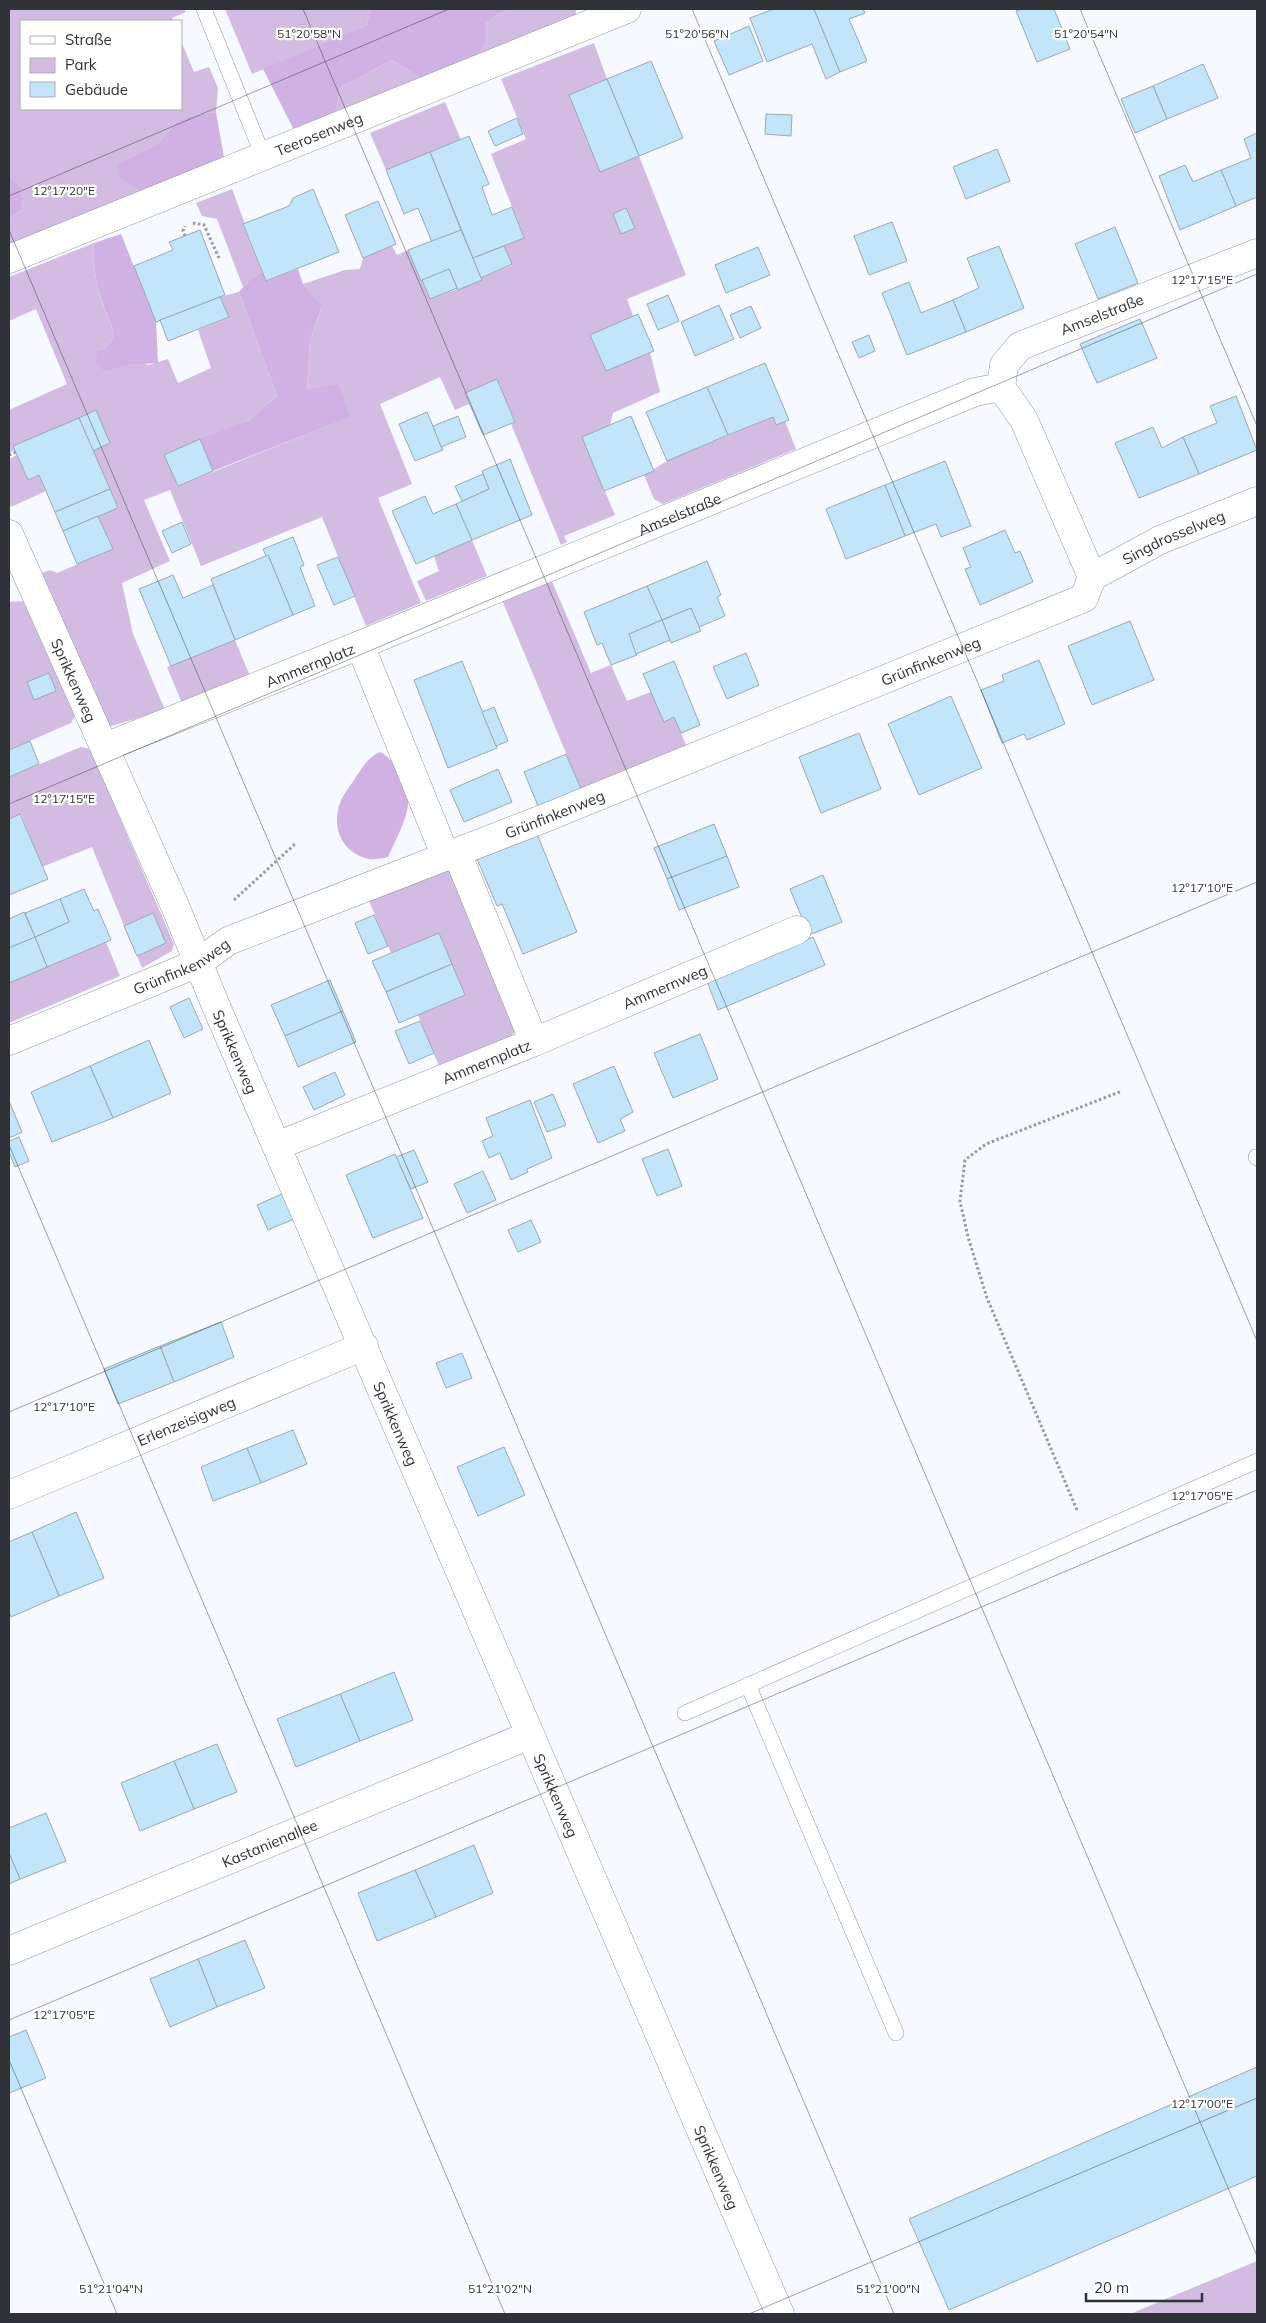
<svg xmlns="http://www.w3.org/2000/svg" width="1266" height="2323" font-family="Mulish,sans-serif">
<rect width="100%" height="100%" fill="#f6f9ff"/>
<g fill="#d2bce2">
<path d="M9 9H184L186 12 172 18 173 21H21V109H181V41L194 72 209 67 218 88 216 112 189 116 174 124 158 144 119 163 143 191 9 245V218L23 209 21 188 9 175Z"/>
<path d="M225 9H370L367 25 252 74Z"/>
<path d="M511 9H576V15L478 55 487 41 486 24 496 15Z"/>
<path d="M594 43 607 79 569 95 600 172 639 156 686 275 627 299 633 316 590 335 606 371 650 352 660 392 613 413 610 425 582 437 615 515 564 536 567 542 561 545 511 424 515 421 497 380 465 393 469 404 455 410 440 377 380 404 412 484 378 498 421 603 366 626 322 517 201 566 170 490 144 500 170 561 122 583 133 634 165 710 108 727 40 574 50 570 57 573 113 549 98 516 118 507 93 451 110 443 96 411 14 446 15 450 9 453V410L67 384 36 309 9 321V277L94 243C93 261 95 284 102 302 107 316 112 322 114 338L103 350 128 365 142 363 149 365 168 359 178 383 211 368 198 330 228 318 220 297 239 292 277 396 248 421 165 455 178 486 349 417 307 390 310 340 322 308 303 284 345 270 360 269 363 258 392 246 397 255 408 250 430 299 482 280 481 278 512 265 504 246 524 237 491 154 526 139 501 79Z"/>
<path d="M392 60 421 78 335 113 341 87Z"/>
<path d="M445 102 461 140 386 170 370 133Z"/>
<path d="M232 189 245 224 243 225 262 272 251 278 243 287 217 219 202 216 196 203Z"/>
<path d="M773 417 776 425 785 421 796 449 663 504 654 499 644 475 667 461Z"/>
<path d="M17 455 28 480 39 475 46 491 11 507 9 502V459Z"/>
<path d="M472 540 487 576 426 601 417 581 439 571 434 556Z"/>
<path d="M551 579 591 673 611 665 627 701 651 692 664 721 674 717 686 745 581 789 502 600Z"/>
<path d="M23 601 75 716 71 723 9 750V602Z"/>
<path d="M235 640 250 676 182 703 167 667Z"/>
<path d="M81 747 90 749 174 944 172 951 142 968 137 956 166 943 153 913 124 926 92 847 42 867 21 814 9 819V777Z"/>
<path d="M449 869 516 1028 512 1036 439 1066 418 1015 465 995 439 933 391 953 369 901Z"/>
<path d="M106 942 120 976 9 1023V983Z"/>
<path d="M1257 2261V2314H1130Z"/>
</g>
<g fill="#cfb1e3">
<path d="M370 9H511L496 15 486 24 487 41 478 55 421 78 392 60 341 87 335 113 294 130 263 69 367 25Z"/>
<path d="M216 112 224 157 143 191 123 181 116 172 119 163 158 144 174 124 189 116Z"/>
<path d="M9 175 21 188 23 209 9 218Z"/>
<path d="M121 234 156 322 158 363 128 365 104 371 96 361 97 352 103 350 114 338C112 322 107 316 102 301 95 284 93 261 94 243Z"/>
<path d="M298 269 303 284 322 307 310 340 307 390 338 384 350 417 213 471 200 439 248 421 277 396 239 292 251 278 262 272 267 281Z"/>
<path d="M380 752C395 759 407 784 408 801 409 816 394 843 388 857 382 858 375 860 369 859 342 853 331 828 340 803 343 794 351 785 356 777 363 767 368 757 380 752Z"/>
</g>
<g fill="#c3e5fa" stroke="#9aa8b1">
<path d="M774 9H814L840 72 826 79 812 44 767 62 750 18Z"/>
<path d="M814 9H863L865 13 849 19 867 61 840 72Z"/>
<path d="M1022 9H1054L1070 49 1037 62 1016 11Z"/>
<path d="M749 26 763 61 729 75 714 41Z"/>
<path d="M651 61 683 138 639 156 607 79Z"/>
<path d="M1203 64 1218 98 1167 119 1153 86Z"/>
<path d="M607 79 639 156 600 172 569 95Z"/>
<path d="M1153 86 1167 119 1135 133 1121 99Z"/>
<path d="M766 114 792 115 791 136 765 134Z"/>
<path d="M517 118 523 134 495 146 488 131Z"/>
<path d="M1257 133V197L1236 206 1221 170 1251 158 1244 139Z"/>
<path d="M469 136 489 184 482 187 492 215 512 207 524 238 473 258 430 152Z"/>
<path d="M997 149 1010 181 966 199 953 167Z"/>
<path d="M430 152 461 230 432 242 418 208 404 214 386 170Z"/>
<path d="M1185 165 1193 182 1221 170 1236 206 1180 230 1159 176Z"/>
<path d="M313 189 339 252 266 281 243 224 289 206 293 198Z"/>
<path d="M378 201 396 244 363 258 345 215Z"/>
<path d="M626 208 635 228 621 234 613 214Z"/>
<path d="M892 222 907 261 869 275 854 236Z"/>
<path d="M1115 227 1138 283 1098 299 1075 244Z"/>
<path d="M200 230 225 295 156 322 134 266 173 250 169 242Z"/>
<path d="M461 230 482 280 458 290 449 269 421 281 408 250Z"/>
<path d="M504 246 512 264 481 278 473 258Z"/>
<path d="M999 246 1024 308 966 332 953 300 979 288 967 258Z"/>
<path d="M758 247 770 275 726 293 715 265Z"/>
<path d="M449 269 457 288 430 299 422 280Z"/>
<path d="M909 282 921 313 953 300 966 332 907 355 882 293Z"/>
<path d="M668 295 679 321 658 330 647 304Z"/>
<path d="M220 297 229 317 168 341 160 320Z"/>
<path d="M719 305 734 339 695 356 681 322Z"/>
<path d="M751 306 761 328 740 338 730 315Z"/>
<path d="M638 314 654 351 606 371 590 335Z"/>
<path d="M1140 319 1157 358 1097 383 1080 344Z"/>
<path d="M869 335 875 351 859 358 852 342Z"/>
<path d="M765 363 789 420 776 425 773 417 728 435 707 387Z"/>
<path d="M497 379 515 422 483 435 465 393Z"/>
<path d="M707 387 728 435 667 461 646 412Z"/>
<path d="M1236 396 1257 450 1199 474 1183 437 1217 423 1210 406Z"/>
<path d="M96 410 110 443 93 451 79 418Z"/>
<path d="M427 412 443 450 415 461 399 424Z"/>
<path d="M458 416 466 437 441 447 433 426Z"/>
<path d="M631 416 654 471 604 491 582 437Z"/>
<path d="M79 418 110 489 55 512 39 475 28 480 13 446Z"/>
<path d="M1153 427 1162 448 1183 437 1199 474 1139 498 1115 443Z"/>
<path d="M200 439 213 471 178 486 164 455Z"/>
<path d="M510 459 532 515 472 540 456 504 489 489 482 471Z"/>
<path d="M945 461 971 526 941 537 936 524 905 536 885 485Z"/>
<path d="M483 474 489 489 462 501 455 486Z"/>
<path d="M885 485 905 536 846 559 826 509Z"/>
<path d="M110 489 118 508 63 531 55 512Z"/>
<path d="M425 496 433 514 456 504 472 540 416 564 392 511Z"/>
<path d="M98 516 113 549 77 564 63 531Z"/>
<path d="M182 522 191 544 172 553 162 531Z"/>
<path d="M1005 530 1015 553 1020 551 1033 582 980 605 965 569 971 567 963 548Z"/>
<path d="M293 537 304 565 300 567 315 606 293 615 268 555 266 556 263 549Z"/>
<path d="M268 555 293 615 235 640 211 579Z"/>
<path d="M338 557 355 596 334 605 317 565Z"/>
<path d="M707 561 721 595 717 597 725 616 699 627 691 608 662 620 647 586Z"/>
<path d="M173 575 183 598 213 585 235 640 171 666 139 589Z"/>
<path d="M647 586 662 620 629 634 637 655 611 665 602 643 597 645 584 612Z"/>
<path d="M691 608 701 631 671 643 662 620Z"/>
<path d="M662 620 670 640 636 654 629 634Z"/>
<path d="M1130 621 1154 680 1092 705 1068 646Z"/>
<path d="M746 653 759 685 727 699 713 667Z"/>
<path d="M1039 660 1065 724 1027 740 1024 734 1002 743 981 690 1004 681 1002 675Z"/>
<path d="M462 661 497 748 448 768 414 680Z"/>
<path d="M674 661 700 725 681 733 674 717 664 722 643 674Z"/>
<path d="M49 673 56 691 34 700 27 682Z"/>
<path d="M951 696 982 768 919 795 888 724Z"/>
<path d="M494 707 508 741 496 746 482 712Z"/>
<path d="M859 733 881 789 821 813 799 757Z"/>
<path d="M30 741 39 764 9 777V750Z"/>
<path d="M566 754 581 789 538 806 524 772Z"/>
<path d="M498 769 512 802 464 822 450 790Z"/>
<path d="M20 814 48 879 9 895V819Z"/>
<path d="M714 824 727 856 667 879 654 848Z"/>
<path d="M537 834 577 932 523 954 502 904 497 906 477 859Z"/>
<path d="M727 856 739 887 679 910 667 879Z"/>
<path d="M823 875 842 922 809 935 790 889Z"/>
<path d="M84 889 94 911 98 909 111 940 47 967 35 937 69 922 60 899Z"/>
<path d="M60 899 69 922 35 937 25 913Z"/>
<path d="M24 912 35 937 9 948V919Z"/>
<path d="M153 913 166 943 137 956 124 926Z"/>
<path d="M374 915 388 946 368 954 355 923Z"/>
<path d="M439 933 452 964 386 992 372 961Z"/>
<path d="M35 937 47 967 9 983V948Z"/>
<path d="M813 937 825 965 718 1010 707 981Z"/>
<path d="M452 964 465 995 399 1023 386 992Z"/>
<path d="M330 980 343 1011 285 1036 271 1005Z"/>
<path d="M189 998 203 1029 184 1038 170 1007Z"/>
<path d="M343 1011 356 1042 298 1067 285 1036Z"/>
<path d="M420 1021 434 1053 409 1064 395 1031Z"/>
<path d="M700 1034 718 1079 673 1098 654 1053Z"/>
<path d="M149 1040 171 1093 113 1118 90 1066Z"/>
<path d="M90 1066 113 1118 52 1142 31 1092Z"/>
<path d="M614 1066 633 1112 620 1119 625 1131 598 1143 573 1084Z"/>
<path d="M335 1072 345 1095 314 1110 303 1087Z"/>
<path d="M553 1094 566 1125 547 1132 534 1102Z"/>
<path d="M530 1100 552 1158 527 1169 528 1172 511 1180 500 1153 489 1158 482 1141 493 1136 486 1118Z"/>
<path d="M9 1101 22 1132 9 1138Z"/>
<path d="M19 1137 29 1161 15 1167 9 1152V1141Z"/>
<path d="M668 1149 682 1186 657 1196 642 1159Z"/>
<path d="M414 1150 428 1182 411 1189 396 1157Z"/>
<path d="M395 1154 423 1218 373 1238 346 1175Z"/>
<path d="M483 1171 496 1200 467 1213 454 1184Z"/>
<path d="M284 1193 294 1219 268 1230 257 1205Z"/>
<path d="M531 1220 541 1242 518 1252 508 1230Z"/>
<path d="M221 1322 234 1357 174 1382 160 1346Z"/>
<path d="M160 1346 174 1382 118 1404 104 1369Z"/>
<path d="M462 1353 472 1378 446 1388 436 1363Z"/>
<path d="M293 1430 307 1464 261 1483 247 1448Z"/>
<path d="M504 1447 525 1495 478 1516 457 1467Z"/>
<path d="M247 1448 261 1483 213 1501 201 1467Z"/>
<path d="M76 1512 104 1578 59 1596 32 1532Z"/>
<path d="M32 1532 59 1596 11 1617 9 1612V1542Z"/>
<path d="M394 1672 413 1720 360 1741 340 1694Z"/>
<path d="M340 1694 360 1741 296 1767 277 1719Z"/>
<path d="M217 1744 237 1792 194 1809 174 1761Z"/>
<path d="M174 1761 194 1809 140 1831 121 1783Z"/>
<path d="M46 1813 66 1861 20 1879 9 1853V1828Z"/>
<path d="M474 1845 493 1893 436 1917 415 1870Z"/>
<path d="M9 1853 20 1879 9 1884Z"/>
<path d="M415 1870 436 1917 377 1941 358 1893Z"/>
<path d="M245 1940 265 1988 217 2007 198 1959Z"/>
<path d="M198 1959 217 2007 170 2027 150 1979Z"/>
<path d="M26 2030 46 2078 9 2093V2037Z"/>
<path d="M1257 2067V2176L949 2310 909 2219Z"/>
</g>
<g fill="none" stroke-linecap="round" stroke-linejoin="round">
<defs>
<g id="lane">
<path d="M204 9 263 156"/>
<path d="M1256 1157 1257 1158"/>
<path d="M748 1685 896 2033"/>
<path d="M685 1713 1257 1461"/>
</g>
<g id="street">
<path id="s1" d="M9 259 627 9"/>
<path d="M1001 387 1024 420 1092 577"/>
<path id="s2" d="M9 534 175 906 216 1006 780 2314"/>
<path id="s3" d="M1092 577 1160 540 1257 501"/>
<path d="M360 645 446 857"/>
<path id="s4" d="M105 747 360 645 975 392 1001 387 1004 365 1020 346 1257 253"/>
<path id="s5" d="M9 1041 198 963 228 941 545 818 1084 598 1092 577"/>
<path id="s6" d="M534 1042 797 930"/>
<path id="s7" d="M277 1146 534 1042 457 853"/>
<path id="s8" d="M9 1495 364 1346"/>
<path id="s9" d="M9 1951 530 1735"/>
</g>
</defs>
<use href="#lane" stroke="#9097a3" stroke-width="16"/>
<use href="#street" stroke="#9097a3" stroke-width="29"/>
<g stroke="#96999e" stroke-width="3" stroke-dasharray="2.5 2.5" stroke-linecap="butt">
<path d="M193 223 204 225 219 258"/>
<path d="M185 236 183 231 185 226"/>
<path d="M9 455 16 452"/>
<path d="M234 900 295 844"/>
<path d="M1077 1510 987 1298 968 1237 960 1201 965 1160 986 1144 1122 1091"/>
</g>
<use href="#lane" stroke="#fff" stroke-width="15"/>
<use href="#street" stroke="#fff" stroke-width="28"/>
</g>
<path fill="none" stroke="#2f3237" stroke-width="1" stroke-opacity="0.45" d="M303 9 1257 2256M692 9 1257 1341M1080 9 1257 426M9 196 449 9M9 230 894 2314M9 804 1257 274M9 1145 505 2314M9 1412 1257 882M9 2020 1257 1490M9 2060 117 2314M749 2314 1257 2098"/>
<g text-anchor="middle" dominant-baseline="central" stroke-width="4.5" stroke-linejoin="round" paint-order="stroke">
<g font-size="15" fill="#2f3237" stroke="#fff">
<text stroke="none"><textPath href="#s1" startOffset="334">Teerosenweg</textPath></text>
<text stroke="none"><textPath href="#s4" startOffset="1101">Amselstraße</textPath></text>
<text stroke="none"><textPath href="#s4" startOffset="620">Amselstraße</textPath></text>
<text stroke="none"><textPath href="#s3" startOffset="91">Singdrosselweg</textPath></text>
<text stroke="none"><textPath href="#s5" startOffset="998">Grünfinkenweg</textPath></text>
<text stroke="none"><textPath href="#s4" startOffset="221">Ammernplatz</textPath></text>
<text stroke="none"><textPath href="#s2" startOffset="160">Sprikkenweg</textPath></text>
<text stroke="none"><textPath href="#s5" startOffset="592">Grünfinkenweg</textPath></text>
<text stroke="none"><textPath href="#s5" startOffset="188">Grünfinkenweg</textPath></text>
<text stroke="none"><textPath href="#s6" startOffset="142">Ammernweg</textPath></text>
<text stroke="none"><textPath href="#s2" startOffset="565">Sprikkenweg</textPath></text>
<text stroke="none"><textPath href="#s7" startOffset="226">Ammernplatz</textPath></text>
<text stroke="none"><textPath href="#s8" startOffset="192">Erlenzeisigweg</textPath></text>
<text stroke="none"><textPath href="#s2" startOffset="970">Sprikkenweg</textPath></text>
<text stroke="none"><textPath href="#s2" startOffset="1375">Sprikkenweg</textPath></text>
<text stroke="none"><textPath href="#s9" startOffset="282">Kastanienallee</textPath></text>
<text stroke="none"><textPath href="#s2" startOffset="1780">Sprikkenweg</textPath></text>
</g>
</g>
<g font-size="12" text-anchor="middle" fill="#2f3237" stroke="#fff" stroke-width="4.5" stroke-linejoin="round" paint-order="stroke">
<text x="309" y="38">51°20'58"N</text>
<text x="697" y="38">51°20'56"N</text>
<text x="1086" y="38">51°20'54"N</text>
<text x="64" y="195">12°17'20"E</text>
<text x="1202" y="284">12°17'15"E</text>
<text x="64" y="803">12°17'15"E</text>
<text x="1202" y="892">12°17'10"E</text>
<text x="64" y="1411">12°17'10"E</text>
<text x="1202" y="1500">12°17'05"E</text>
<text x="64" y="2019">12°17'05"E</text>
<text x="1202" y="2108">12°17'00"E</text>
<text x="111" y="2293">51°21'04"N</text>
<text x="500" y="2293">51°21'02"N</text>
<text x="888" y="2293">51°21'00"N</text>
</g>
<rect width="1266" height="2323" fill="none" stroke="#2f3237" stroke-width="20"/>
<rect x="20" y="20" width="162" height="90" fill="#ffffff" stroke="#acadaf"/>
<rect x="30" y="36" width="25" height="8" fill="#ffffff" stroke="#acadaf"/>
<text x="65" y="45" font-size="15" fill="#2f3237">Straße</text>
<rect x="30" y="58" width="25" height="15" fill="#d2bce2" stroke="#acadaf"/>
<text x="65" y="70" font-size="15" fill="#2f3237">Park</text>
<rect x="30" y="82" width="25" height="15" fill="#c3e5fa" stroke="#acadaf"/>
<text x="65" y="95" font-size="15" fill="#2f3237">Gebäude</text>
<path d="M1086 2293v8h116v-8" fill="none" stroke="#2f3237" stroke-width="2.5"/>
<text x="1094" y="2293" font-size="15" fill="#2f3237" stroke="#ffffff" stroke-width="4" paint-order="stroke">20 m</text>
</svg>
